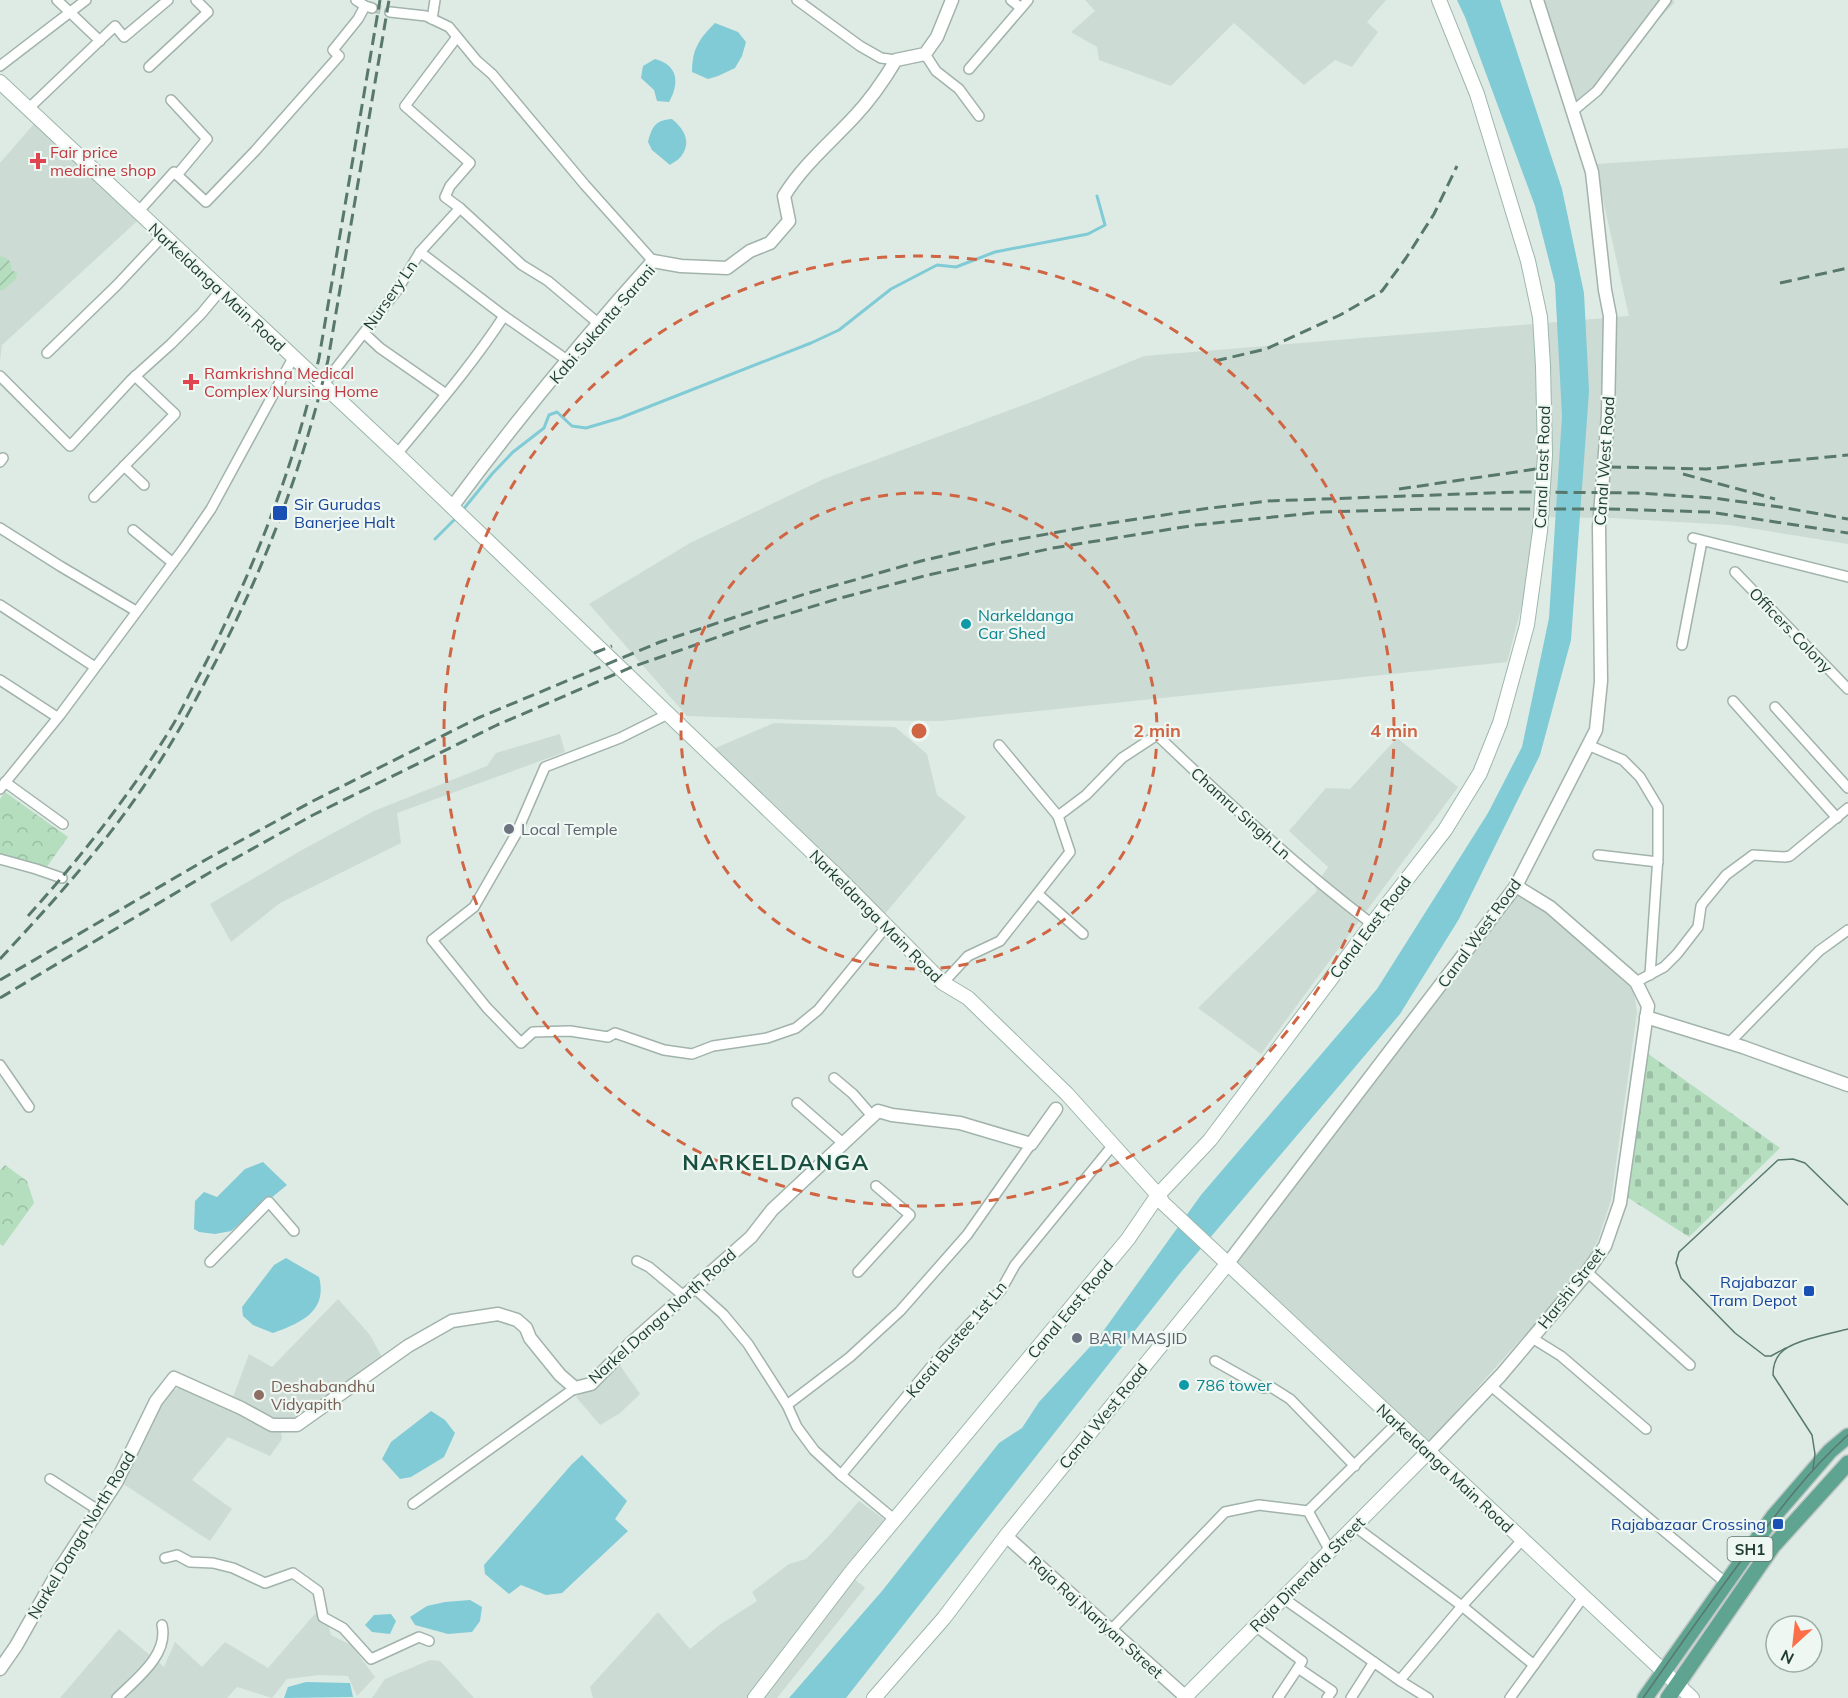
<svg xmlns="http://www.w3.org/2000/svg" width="1848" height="1698" font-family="Mulish,sans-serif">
<defs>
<pattern id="forest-crowns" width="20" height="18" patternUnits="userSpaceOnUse" patternTransform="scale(1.5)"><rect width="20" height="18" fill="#b4debe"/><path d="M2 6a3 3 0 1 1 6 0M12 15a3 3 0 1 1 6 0" fill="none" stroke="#9abfa4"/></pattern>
<pattern id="cemetery-stones" width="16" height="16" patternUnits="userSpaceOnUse" patternTransform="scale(1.5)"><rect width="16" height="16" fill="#b4debe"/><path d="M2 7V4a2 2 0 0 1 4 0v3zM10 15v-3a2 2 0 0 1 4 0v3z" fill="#9abfa4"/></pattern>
<pattern id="garden-furrows" width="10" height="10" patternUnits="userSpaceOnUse" patternTransform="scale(1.5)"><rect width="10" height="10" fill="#b4debe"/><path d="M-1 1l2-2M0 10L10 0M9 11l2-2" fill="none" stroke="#9abfa4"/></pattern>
</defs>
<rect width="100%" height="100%" fill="#deebe4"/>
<g fill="#ccdbd3">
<path d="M1085 0H1386L1367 22 1378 32 1352 67 1335 60 1304 85 1234 23 1171 86 1099 60 1097 47 1071 32 1095 11Z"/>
<path d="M1542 0H1673L1675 2 1594 86 1574 103Z"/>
<path d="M39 118 146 213 2 345 0 361V163Z"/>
<path d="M1848 148V544L1730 525 1611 518 1535 517 1526 590 1507 662 941 721 804 720 687 716 589 604 690 543 824 479 1037 400 1144 356 1629 316 1595 164Z"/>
<path d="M774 723 895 727 927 754 937 795 966 817 884 915 713 749Z"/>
<path d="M560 734 565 752 397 813 401 843 280 903 231 942 210 904 302 850 374 811 487 766 496 753Z"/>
<path d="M1397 738 1458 787 1261 1054 1198 1008 1317 891 1315 887 1328 867 1289 831 1326 788 1350 789Z"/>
<path d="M1515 894 1546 910 1634 991 1637 1012 1611 1200 1598 1240 1579 1274 1428 1443 1236 1264Z"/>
<path d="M338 1299 370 1335 383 1359 294 1421 276 1422 232 1400 249 1354 272 1367Z"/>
<path d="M619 1364 640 1394 620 1413 600 1425 576 1397Z"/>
<path d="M185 1386 265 1429 281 1432 282 1439 270 1456 228 1437 192 1480 232 1509 210 1541 122 1483 168 1392Z"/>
<path d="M859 1501 886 1521 843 1569 865 1588 777 1698H593L590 1687 658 1612 690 1649 718 1626 757 1601 752 1592 789 1564 806 1559 828 1537Z"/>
<path d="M320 1608 325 1612 331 1635 351 1645 375 1677 357 1696 348 1676 319 1675 287 1679 272 1698 237 1687 227 1698H60L119 1629 164 1667 175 1642 202 1667 225 1642 268 1668Z"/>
<path d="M430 1660 440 1661 474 1698H372L385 1679Z"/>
</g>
<g fill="url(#forest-crowns)">
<path d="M5 792 68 837 46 868 0 855V799Z"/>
<path d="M5 1165 27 1181 34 1203 3 1246 0 1244V1170Z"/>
</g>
<path fill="url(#cemetery-stones)" d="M1647 1053 1780 1148 1689 1237 1627 1197Z"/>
<path fill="url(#garden-furrows)" d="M0 256C10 259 11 261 12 271L17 272 16 279 2 291 0 290Z"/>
<g fill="#80cbd5">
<path d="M1457 0H1500L1562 189 1584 293 1589 391 1571 640 1540 755 1459 919 1400 1014 1181 1272 846 1698H789L882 1591 999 1443 1022 1428 1039 1402 1099 1337 1201 1195 1377 989 1488 813 1522 747 1549 618 1562 416 1555 284 1535 206 1465 17Z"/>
<path d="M715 23 738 32 746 42 742 56 735 68 718 76 708 79 692 72C692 49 699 39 715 23Z"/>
<path d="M655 59C678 65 680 83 669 102L657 101 654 90 641 78 643 66Z"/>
<path d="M672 119C683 128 692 141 682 155 680 159 674 162 670 165L652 150 648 142C652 127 655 120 672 119Z"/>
<path d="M263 1162 287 1185 231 1231 215 1234 199 1232 194 1229 195 1201 204 1192 217 1197 245 1169Z"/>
<path d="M286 1258 319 1277C328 1312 300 1323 273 1333L253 1325 243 1316 242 1307 274 1265Z"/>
<path d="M431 1411 445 1420 455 1433 444 1457 411 1477 400 1479 382 1459 391 1442Z"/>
<path d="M582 1455 627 1501 615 1519 628 1531 562 1593 546 1595 521 1585 509 1594 485 1574 484 1565 572 1464Z"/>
<path d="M470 1600 482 1607 480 1621 472 1632 448 1634 415 1625 410 1617 427 1606 445 1602Z"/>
<path d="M391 1614 396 1621 390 1634 372 1632 365 1625 374 1615Z"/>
<path d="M306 1682 350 1683 353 1697 284 1698 288 1687Z"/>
</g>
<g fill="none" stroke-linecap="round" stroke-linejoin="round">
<g stroke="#80cbd5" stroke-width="3">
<path d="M462 511 492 474 513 452 544 428 549 415 557 412 572 426 586 428 620 418 811 343 839 330 891 289 937 265 956 267 995 252 1088 234 1105 225 1097 196"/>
<path d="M435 539 456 518"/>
</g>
<path stroke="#b8c8c0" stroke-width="9" stroke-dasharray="9 4.5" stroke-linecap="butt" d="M372 8 390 12"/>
<defs>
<g id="minor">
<path d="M57 0 100 41"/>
<path d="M356 0 365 6 372 8"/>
<path d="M797 0 860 46 881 58 896 60"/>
<path d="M1011 0 1021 8"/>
<path d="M390 12 426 16 449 27 477 61 492 74 585 185 653 261"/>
<path d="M432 19 435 0"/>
<path d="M457 37 405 106 470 163 450 186 445 197 460 208 522 265 548 281 598 323"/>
<path d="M925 54 936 71 959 89 979 116"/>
<path d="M0 66 86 0"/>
<path d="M149 67 208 12 196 0"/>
<path d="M969 69 1028 0"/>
<path d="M171 100 207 139 177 175"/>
<path d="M28 109 115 26 124 37 168 0"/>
<path d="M1573 111 1597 91 1666 0"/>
<path d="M138 212 174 172 206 202 255 151 339 56 333 50 358 19 365 6"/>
<path d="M420 252 504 316 567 360"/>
<path d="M364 333 380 348 446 394"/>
<path d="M47 353 117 285 163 236"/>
<path d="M0 376 70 446 131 380 171 344 201 314 221 290"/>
<path d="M323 385 398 289 420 252 460 208"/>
<path d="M397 454C434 409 472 365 504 316"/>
<path d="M0 462 3 458"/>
<path d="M124 466 144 485"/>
<path d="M94 497 175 414 135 376"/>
<path d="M0 528 60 566 136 611"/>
<path d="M133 530 173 563"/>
<path d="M1693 538 1848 577"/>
<path d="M1735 572 1848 689"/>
<path d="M0 605 95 667"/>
<path d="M1682 645 1702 541"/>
<path d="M0 680 57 717"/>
<path d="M1733 701 1837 818"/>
<path d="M1775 707 1848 788"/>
<path d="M668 714 620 738 545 767 516 834 474 907 432 940 487 1008 521 1043 533 1032 570 1031 608 1037 615 1033 664 1050 692 1054 713 1046 767 1038 796 1028 818 1010 886 927"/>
<path d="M1588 745 1623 760 1640 777 1658 807V856L1650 975"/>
<path d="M5 782 63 824"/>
<path d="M0 789 60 715 184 548 211 509 293 358"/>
<path d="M1058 816 1086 795 1122 758 1157 735C1226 801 1296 866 1372 924"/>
<path d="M1598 855 1658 862"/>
<path d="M0 859 36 869 62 878"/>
<path d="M1038 894 1083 934"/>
<path d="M1636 982 1664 967 1677 954 1698 927 1701 906 1703 903 1726 875 1753 855 1785 857 1790 856 1848 808"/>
<path d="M943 983 968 956 1000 941 1070 852 1058 816 999 745"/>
<path d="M1729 1043 1819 951 1848 930"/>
<path d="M0 1065 29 1107"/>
<path d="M834 1078 853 1094 873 1117"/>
<path d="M797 1103 844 1144"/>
<path d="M637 1261 649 1267 685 1297"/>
<path d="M210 1262 269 1202 294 1231"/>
<path d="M858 1272 910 1215 876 1186"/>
<path d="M1587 1272 1690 1365"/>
<path d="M693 1287 723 1314 748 1344 787 1405 797 1427 814 1450 841 1475 895 1520"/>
<path d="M1532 1338 1561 1356 1646 1429"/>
<path d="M1215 1361 1263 1388 1271 1387 1290 1399 1355 1466"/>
<path d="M1491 1386 1726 1583"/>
<path d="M787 1405 850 1357 900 1311 967 1235 1031 1144"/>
<path d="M841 1475 945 1350 1001 1290 1015 1265 1113 1145"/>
<path d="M50 1479 98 1510"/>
<path d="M413 1504 575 1388"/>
<path d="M1308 1511 1397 1423"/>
<path d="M1354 1526 1462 1606 1534 1665"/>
<path d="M165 1558 177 1555 190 1562 213 1563 233 1568 265 1583 293 1573 318 1591 323 1617 343 1628 371 1659 419 1637 429 1641"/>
<path d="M1283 1598 1402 1682 1428 1698"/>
<path d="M1255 1626 1302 1661 1298 1668"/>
<path d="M1110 1631 1225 1512 1259 1505 1308 1511 1330 1551"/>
<path d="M1400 1680 1462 1606 1523 1539"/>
<path d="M117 1698C136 1679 169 1655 162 1625"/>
<path d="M1278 1698 1298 1668 1332 1691 1327 1698"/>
<path d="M1351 1698 1374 1662"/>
<path d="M1510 1698 1584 1596"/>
</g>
<g id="tertiary">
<path d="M452 507C515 422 582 340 653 261L681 266 727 268 750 251 770 243 789 221 784 196C803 165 831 142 855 116 871 99 884 80 896 60L925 54 937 37 952 0"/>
<path d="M1646 1017 1743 1047 1848 1085"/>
<path d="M1228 1263 1516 886 1596 730 1601 681 1599 527 1608 415 1610 316 1605 290 1592 172 1537 0"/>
<path d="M1429 1451 1501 1375 1582 1279 1605 1246 1620 1203 1648 1006 1636 982 1550 907 1516 886"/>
<path d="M1006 1536 1187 1698"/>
<path d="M0 1669 16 1646 59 1570 116 1483 156 1401 174 1378 241 1408 272 1425H297L408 1346 452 1321 498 1314 517 1320 526 1328 530 1338 560 1375 575 1388 591 1384 630 1344 751 1237 772 1210 878 1111 892 1115 960 1123 1031 1144 1056 1109"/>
</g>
<g id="secondary">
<path d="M0 82 397 454 835 874 943 983 968 998 1067 1094 1158 1195 1163 1203 1692 1698"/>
<path d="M755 1698 852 1571 1128 1239 1158 1195 1210 1140 1372 924 1445 830 1480 773 1500 723 1527 625 1540 531 1545 455 1543 366 1540 317 1528 261 1477 94 1439 0"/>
<path d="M874 1698 944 1618 1006 1536 1228 1263"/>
<path d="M1184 1698 1429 1451"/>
</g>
<g id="primary">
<path d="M1645 1698 1773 1517 1830 1451 1848 1436"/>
<path d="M1668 1698 1773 1546 1848 1463"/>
</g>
</defs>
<use href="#minor" stroke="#a1b3ab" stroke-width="12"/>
<use href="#tertiary" stroke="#a1b3ab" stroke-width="15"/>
<use href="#secondary" stroke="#9cb7ac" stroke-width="16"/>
<use href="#primary" stroke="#c0c8c6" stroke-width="18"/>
<use href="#minor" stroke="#fff" stroke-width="9"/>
<use href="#tertiary" stroke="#fff" stroke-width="12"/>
<use href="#secondary" stroke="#fff" stroke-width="14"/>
<use href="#primary" stroke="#5ea490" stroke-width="15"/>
<g stroke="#58786e" stroke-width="1.5">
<path d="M1786 1348 1771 1356H1765L1735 1333 1681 1278 1676 1263 1679 1252 1778 1160 1793 1159 1805 1163 1848 1205"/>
<path d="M1813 1469 1815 1454 1812 1435 1773 1375C1773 1365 1776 1356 1784 1350 1796 1340 1832 1333 1848 1329"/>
<path d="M1643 1698C1678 1648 1713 1598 1750 1549 1780 1509 1810 1469 1848 1435"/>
</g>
<g stroke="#58786e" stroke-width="3" stroke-dasharray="12 6" stroke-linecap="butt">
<path d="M1780 283 1848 268"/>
<path d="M1215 361 1266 349 1340 315 1382 291 1406 258 1434 214 1457 166"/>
<path d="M1609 467 1706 469 1848 455"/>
<path d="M1683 474 1775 499"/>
<path d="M1399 489 1536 469"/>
<path d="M594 653 612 646"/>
<path d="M28 916C81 857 130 795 171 728 182 710 191 690 201 672 253 572 294 468 319 358L380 0"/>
<path d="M0 959C40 916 80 872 116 825 151 779 181 729 207 678 261 577 302 472 328 360L389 0"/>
<path d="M0 980 207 859 313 801 478 718 660 642 805 594 921 561 993 544 1091 526 1203 509 1268 501 1518 492 1637 493 1713 498 1780 507 1848 519"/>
<path d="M0 998 209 873 313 815 497 725 632 667 758 623 837 599 928 575 1053 548 1196 525 1322 512 1427 509H1608L1710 512 1848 533"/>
</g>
</g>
<g fill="none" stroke="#d06544" stroke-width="3" stroke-dasharray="10 8">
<circle cx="919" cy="731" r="238"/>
<circle cx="919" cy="731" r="475"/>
</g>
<g fill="#e0444e" stroke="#eef7f2" stroke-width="2">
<path d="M35 152h6v6h6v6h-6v6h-6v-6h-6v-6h6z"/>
<path d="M188 373h6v6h6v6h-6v6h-6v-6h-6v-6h6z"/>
</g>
<g fill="#1a4fb4" stroke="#eef7f2" stroke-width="2">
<rect x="272" y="505" width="16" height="16" rx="3"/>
<rect x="1803" y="1285" width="12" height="12" rx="3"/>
<rect x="1772" y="1518" width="12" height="12" rx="3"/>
</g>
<g fill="#0f9aa8" stroke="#eef7f2" stroke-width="2">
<circle cx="966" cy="624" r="6"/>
<circle cx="1184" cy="1385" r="6"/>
</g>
<g fill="#6b7280" stroke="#eef7f2" stroke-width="2">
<circle cx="509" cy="829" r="6"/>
<circle cx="1077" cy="1338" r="6"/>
</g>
<circle fill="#8d6e63" stroke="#eef7f2" stroke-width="2" cx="259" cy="1395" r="6"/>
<g text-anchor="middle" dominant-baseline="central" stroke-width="4.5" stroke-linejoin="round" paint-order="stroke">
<rect fill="#eef7f2" stroke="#5c746c" stroke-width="1.5" x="1727.5" y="1537" width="45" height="24" rx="4.5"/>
<g font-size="15" font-weight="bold" fill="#1e3c32">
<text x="1750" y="1549">SH1</text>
</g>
<g font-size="16" fill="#be3a42" stroke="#eef7f2" text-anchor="start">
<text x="50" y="152">Fair price<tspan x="50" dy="18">medicine shop</tspan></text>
<text x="204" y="373">Ramkrishna Medical<tspan x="204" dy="18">Complex Nursing Home</tspan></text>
</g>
<g font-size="16" fill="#1e3c32" stroke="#eef7f2">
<text transform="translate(217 287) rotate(43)">Narkeldanga Main Road</text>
<text transform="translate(390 295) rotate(-55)">Nursery Ln</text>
<text transform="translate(602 324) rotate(-49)">Kabi Sukanta Sarani</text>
<text transform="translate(1604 461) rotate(-86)">Canal West Road</text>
<text transform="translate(1542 467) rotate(-88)">Canal East Road</text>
<text transform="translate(1791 630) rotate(46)">Officers Colony</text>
<text transform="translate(1241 813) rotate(42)">Chamru Singh Ln</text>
<text transform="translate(876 916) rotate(45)">Narkeldanga Main Road</text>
<text transform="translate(1370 927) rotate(-53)">Canal East Road</text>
<text transform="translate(1479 933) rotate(-54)">Canal West Road</text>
<text transform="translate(1571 1288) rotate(-52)">Harshi Street</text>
<text transform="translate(1070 1309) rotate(-50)">Canal East Road</text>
<text transform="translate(662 1316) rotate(-42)">Narkel Danga North Road</text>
<text transform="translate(956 1339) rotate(-50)">Kasai Bustee 1st Ln</text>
<text transform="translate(1103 1416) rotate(-51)">Canal West Road</text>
<text transform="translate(1445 1468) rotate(43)">Narkeldanga Main Road</text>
<text transform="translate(81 1535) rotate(-59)">Narkel Danga North Road</text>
<text transform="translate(1307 1574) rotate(-45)">Raja Dinendra Street</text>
<text transform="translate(1096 1617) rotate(42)">Raja Raj Nariyan Street</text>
</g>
<g font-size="16" fill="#164399" stroke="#eef7f2" text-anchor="end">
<text x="294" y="504" text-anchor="start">Sir Gurudas<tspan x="294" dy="18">Banerjee Halt</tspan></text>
<text x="1797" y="1282">Rajabazar<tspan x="1797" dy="18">Tram Depot</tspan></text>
<text x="1766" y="1524">Rajabazaar Crossing</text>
</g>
<g font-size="16" fill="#0d838f" stroke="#eef7f2" text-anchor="start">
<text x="978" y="615">Narkeldanga<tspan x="978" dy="18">Car Shed</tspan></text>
<text x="1196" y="1385">786 tower</text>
</g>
<g font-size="16" fill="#5b616d" stroke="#eef7f2" text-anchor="start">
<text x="521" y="829">Local Temple</text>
<text x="1089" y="1338">BARI MASJID</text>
</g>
<g font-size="16" fill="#785e54" stroke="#eef7f2" text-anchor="start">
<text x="271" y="1386">Deshabandhu<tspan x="271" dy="18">Vidyapith</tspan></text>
</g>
<g font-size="22" font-weight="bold" letter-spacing="1.5" fill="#194f40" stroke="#eef7f2">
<text x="776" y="1162">NARKELDANGA</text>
</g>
</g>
<circle cx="919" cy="731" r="9" fill="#d06544" stroke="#eef7f2" stroke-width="3"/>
<g font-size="18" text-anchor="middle" font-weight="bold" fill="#d06544" stroke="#eef7f2" stroke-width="4.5" stroke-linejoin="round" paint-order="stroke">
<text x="1157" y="737">2 min</text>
<text x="1394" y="737">4 min</text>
</g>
<g transform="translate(1794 1644) rotate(207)"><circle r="28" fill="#eef7f2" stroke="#9baca5" stroke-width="1.5"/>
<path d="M0-4.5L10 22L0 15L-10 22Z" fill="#fd6f49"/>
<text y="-9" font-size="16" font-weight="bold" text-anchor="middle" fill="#1e3c32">N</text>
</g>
</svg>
